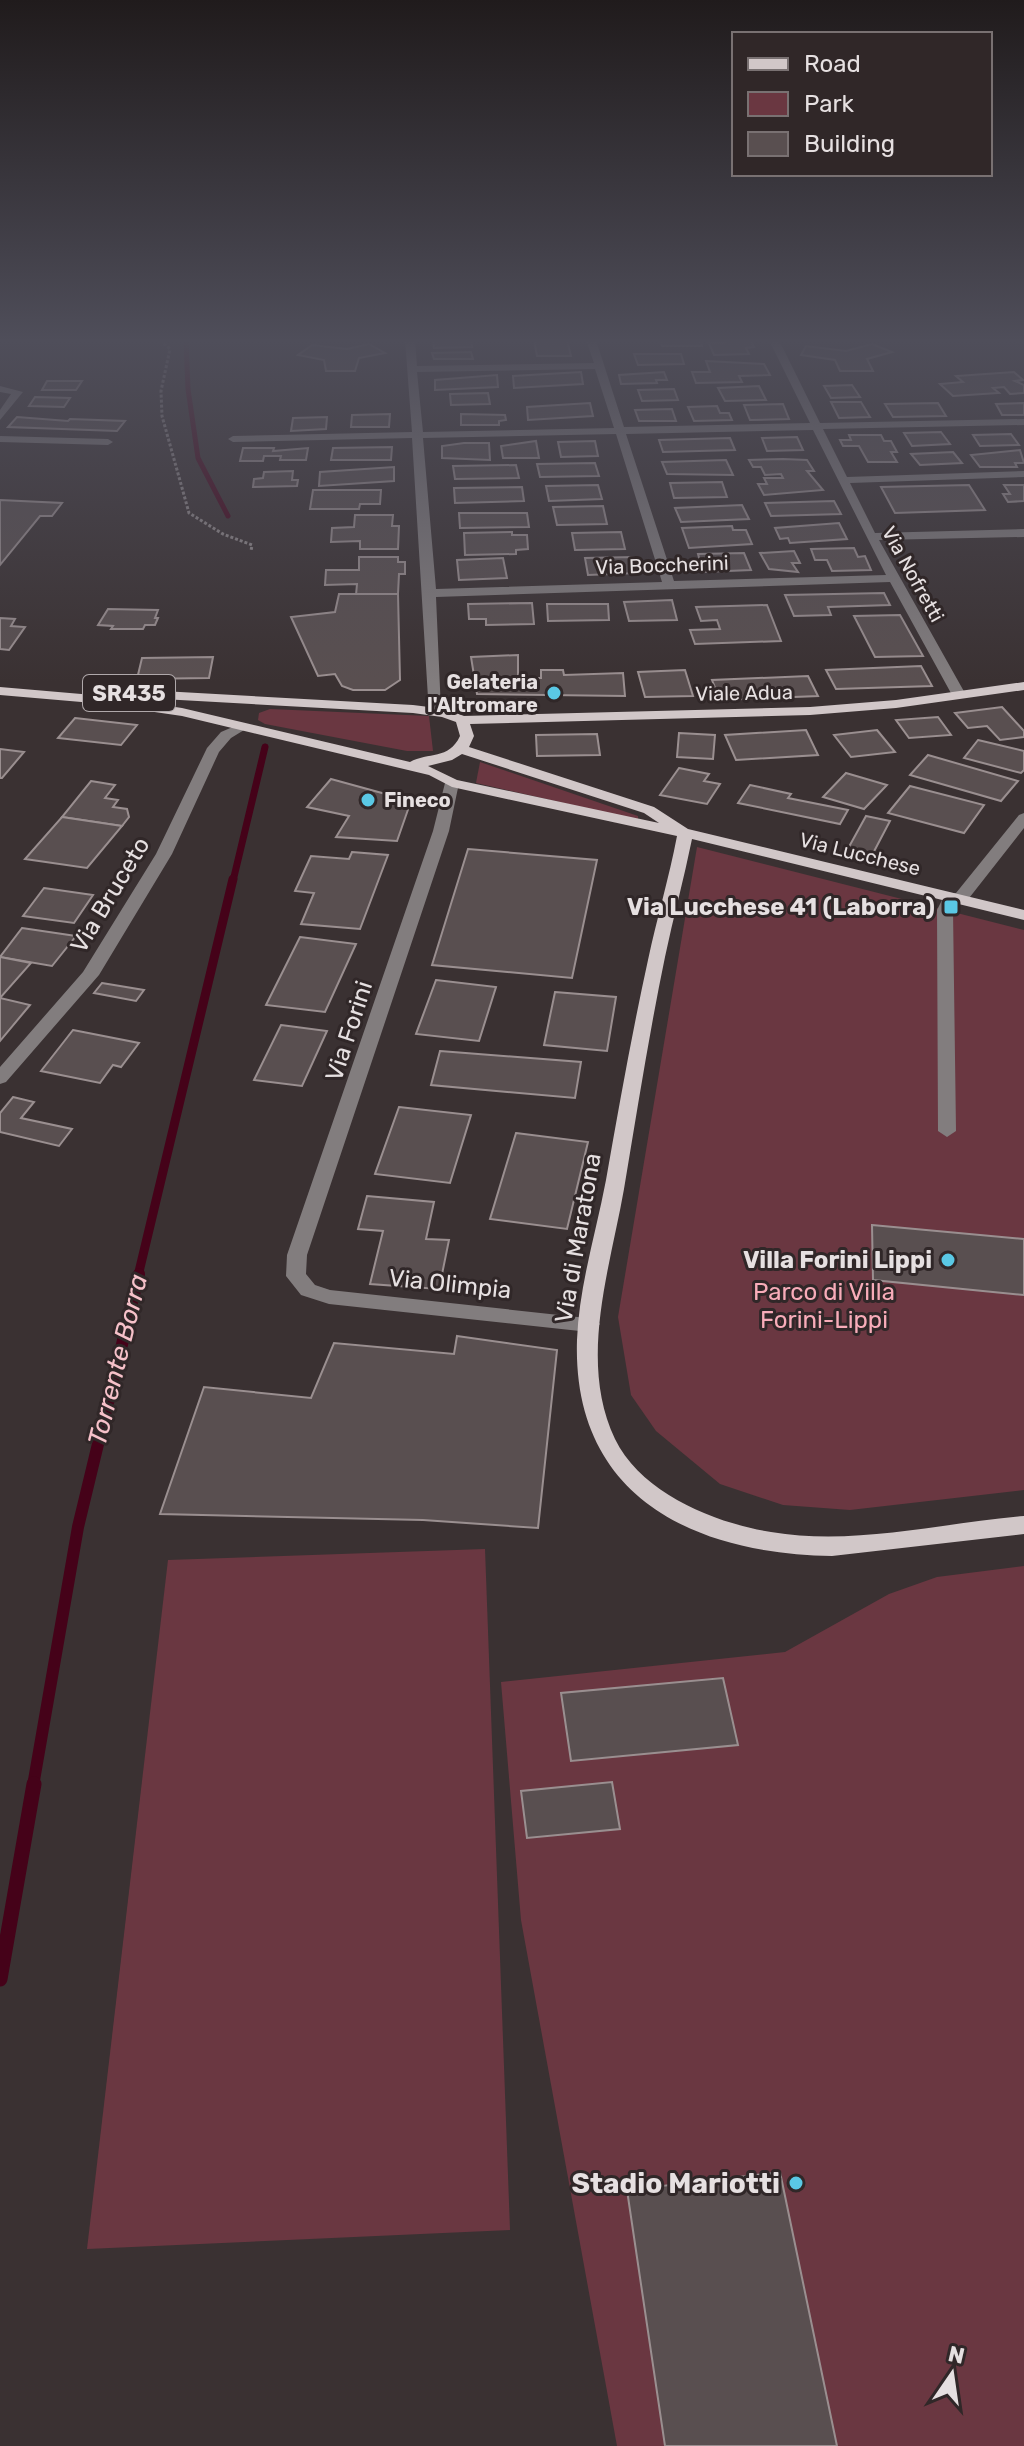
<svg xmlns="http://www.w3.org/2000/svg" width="1024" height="2446" font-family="Rubik,sans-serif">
<rect width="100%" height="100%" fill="#3a3132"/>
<g fill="#6a3741">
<path d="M270 709 429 716 433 751H407L265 724 258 720 259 713Z"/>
<path d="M480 762 638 816V820L476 783Z"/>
<path d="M697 847 1024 930V1490L850 1510 783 1505 720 1484 656 1431 631 1395 618 1317Z"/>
<path d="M485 1549 510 2230 87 2249 168 1560Z"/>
<path d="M1024 1566V2446H617L521 1920 501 1682 785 1652 889 1594 937 1577Z"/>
</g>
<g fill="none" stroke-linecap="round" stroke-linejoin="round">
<path stroke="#450219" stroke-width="5" d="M186 340 188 389 198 458 228 516"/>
<path stroke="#450219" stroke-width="7" d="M233 881 265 747"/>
<path stroke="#450219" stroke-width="9" d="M138 1276 233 879"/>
<path stroke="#450219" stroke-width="12" d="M33 1786 78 1527 139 1274"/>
<path stroke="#450219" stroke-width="15" d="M0 1979 34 1784"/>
</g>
<g fill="#594f50" stroke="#9a8f90" stroke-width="2">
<path d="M433 340H471L472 347 434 348Z"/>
<path d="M534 340H567L571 356H537Z"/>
<path d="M660 340H700L702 346H662Z"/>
<path d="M724 340H750L754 347 746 348 749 354 714 355 709 343H725Z"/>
<path d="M369 344 385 353 359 358 355 371H326L324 360 298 355 312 345 347 349Z"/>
<path d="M872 344 892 352 867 359 873 371H840L835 360 801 355 806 346 846 351Z"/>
<path d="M471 352 473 359H434L432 353Z"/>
<path d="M634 354H681L684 364 638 365Z"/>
<path d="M706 361 764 364 770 375 739 376 742 382 696 383 692 372H710Z"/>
<path d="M581 372 583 384 514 388 513 376Z"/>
<path d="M664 372 667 380H656L657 383 621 384 619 375Z"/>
<path d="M1014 372 1023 380 1015 381 1024 385V393L1010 394 1004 387 993 388 999 393 953 396 940 384 963 382 956 376Z"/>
<path d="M497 375 498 387 435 390V380Z"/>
<path d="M47 381H82L76 390H42Z"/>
<path d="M852 385 860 397 831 398 824 386Z"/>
<path d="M759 386 766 400 725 401 718 388Z"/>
<path d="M674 389 678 400 642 401 638 390Z"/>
<path d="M488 393 490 404 451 405 450 394Z"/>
<path d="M35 397 70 398 64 407 29 406Z"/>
<path d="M831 402H861L870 417 839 418Z"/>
<path d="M590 403 593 416 528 420 527 407Z"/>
<path d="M938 403 946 416 893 417 885 404Z"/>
<path d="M1024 403V415H1002L996 404Z"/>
<path d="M783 404 789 419 750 420 744 405Z"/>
<path d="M717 406 720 413H729L732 420 694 421 688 407Z"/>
<path d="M672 409 676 421H639L635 410Z"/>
<path d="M390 414 389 427H351L352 415Z"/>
<path d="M461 414 505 415 506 420 499 421V425H461Z"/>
<path d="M17 417 68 421 70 419 125 421 117 431 8 427Z"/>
<path d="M327 417 326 429 291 431 293 418Z"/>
<path d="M941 432 950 444 912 446 904 433Z"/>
<path d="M1011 434 1019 445 980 446 973 435Z"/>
<path d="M849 435H881L884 441H891L897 452H891L897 462H868L859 446H843L840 440H851Z"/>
<path d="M797 437 803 450 767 451 762 438Z"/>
<path d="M730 438 735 450 663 452 659 440Z"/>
<path d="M536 441 539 458H503L501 446Z"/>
<path d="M595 441 598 456 561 457 558 442Z"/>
<path d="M464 443H489L490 460 442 458V446Z"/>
<path d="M392 447 391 460H331L333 448Z"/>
<path d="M243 448H274L273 451 308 448 306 460H280L281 456H264L263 461H240Z"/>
<path d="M1020 450 1024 463H1015L1017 467H980L971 455Z"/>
<path d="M953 452 962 463 920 465 911 454Z"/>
<path d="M783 459 807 460 814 471H807L823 490 764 495 758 484H767L764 478H783L781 474 765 475 761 467H753L749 460Z"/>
<path d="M726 460 733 475 667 474 662 462Z"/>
<path d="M595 463 599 476 540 477 537 464Z"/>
<path d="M516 465 519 478 455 479 453 466Z"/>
<path d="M394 467V481L319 486 320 472Z"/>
<path d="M293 471 292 480H298L297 486 253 487 254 479 263 478 264 472Z"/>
<path d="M722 482 727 497 674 498 670 483Z"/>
<path d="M598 485 602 499 549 501 546 486Z"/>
<path d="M969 485 985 510 895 513 881 487Z"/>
<path d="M1004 485H1024V501L1008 502 1003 494H1010Z"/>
<path d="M522 487 524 501 455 503 454 488Z"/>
<path d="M313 490H381L380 504H360L359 509H310Z"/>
<path d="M0 500 62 503 52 516H40L0 565Z"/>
<path d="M834 501 841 514 771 516 765 503Z"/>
<path d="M742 505 749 519 681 522 675 508Z"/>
<path d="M603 506 607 524 557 525 553 507Z"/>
<path d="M459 513H527L529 527 460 528Z"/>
<path d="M355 515H393L392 526H399L398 549H360V541L331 542 332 528 354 527Z"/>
<path d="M839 523 847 539 790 543 788 538 780 539 775 528Z"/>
<path d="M732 526 733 530H746L752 544 689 548 682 528Z"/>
<path d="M512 532V535H527L528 549 516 550V554L465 555 464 533Z"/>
<path d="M621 532 625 549 575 550 572 533Z"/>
<path d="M854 548 858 557 865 556 871 570 832 571 827 560H815L811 549Z"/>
<path d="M794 551 800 563H792L798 572 769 569 760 553Z"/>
<path d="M744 553 751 570 703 572 698 554Z"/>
<path d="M359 557H398V562H405V574H399L398 594 356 595 357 584 325 585 326 570H359Z"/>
<path d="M634 557 638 573 588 575 585 558Z"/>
<path d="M503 558 507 578 459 580 457 560Z"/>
<path d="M884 593 890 605 828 607 831 615 794 616 785 595Z"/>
<path d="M339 594H398L400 680 385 690H353L342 686 335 674 318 676 291 617 335 612Z"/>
<path d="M672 600 677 620 629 621 624 602Z"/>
<path d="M532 603 534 624 486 625V619H469L468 604Z"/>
<path d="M547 604H608L609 620 548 621Z"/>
<path d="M767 605 781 641 695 644 690 630 720 629 717 620 701 621 696 607Z"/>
<path d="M108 609 158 610 155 618H158L155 625H145L143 629H111L113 626 98 625Z"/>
<path d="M900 615 923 656 875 657 854 616Z"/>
<path d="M0 618 15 619 11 626 25 627 9 650 0 649Z"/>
<path d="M518 655V674H524L523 678H541V670H563L564 675 623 673 625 696 477 694 471 657Z"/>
<path d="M213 657 209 678 137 679 142 658Z"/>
<path d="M921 666 932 686 836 689 826 670Z"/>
<path d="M685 670 693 696 645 697 638 672Z"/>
<path d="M808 676 818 696 720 700 712 680Z"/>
<path d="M1002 707 1024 731V737L1000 740 987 726 968 728 955 713Z"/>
<path d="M938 717 951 735 909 738 896 720Z"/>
<path d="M75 718 137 725 121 745 58 738Z"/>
<path d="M806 730 818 755 736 760 725 735Z"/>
<path d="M877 730 895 752 851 757 834 735Z"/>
<path d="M679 733 715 735 713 759 677 757Z"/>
<path d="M597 734 600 755 537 756 536 735Z"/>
<path d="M978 740 1024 751V770L1021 773 964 758Z"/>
<path d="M0 749 24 752 2 778H0Z"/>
<path d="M928 755 1018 781 1001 801 910 775Z"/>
<path d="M679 768 709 774 704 781 720 784 707 804 660 795Z"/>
<path d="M846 773 887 785 864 809 823 797Z"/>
<path d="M331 779 411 801 397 841 336 837 349 816 307 807Z"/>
<path d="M91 781 115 785 105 798 118 800 113 807 127 809 129 817 122 826 62 817Z"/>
<path d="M750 785 791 794 788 798 848 810 840 824 738 803Z"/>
<path d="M910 786 984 805 964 833 888 813Z"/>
<path d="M866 816 890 821 870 859 845 854Z"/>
<path d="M62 817 122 826 87 868 25 859Z"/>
<path d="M468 849 597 860 572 978 432 965Z"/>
<path d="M352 852 388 855 360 929 301 924 314 893 295 891 311 856 349 859Z"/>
<path d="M44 888 93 895 74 923 23 916Z"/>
<path d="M22 928 76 936 52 966 0 957Z"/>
<path d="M300 937 356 944 325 1012 266 1005Z"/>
<path d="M0 957 31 963 0 998Z"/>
<path d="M436 980 496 987 479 1041 416 1034Z"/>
<path d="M102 983 144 990 136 1001 94 993Z"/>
<path d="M555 992 616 997 607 1051 544 1045Z"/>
<path d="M0 998 30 1005 0 1041Z"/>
<path d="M281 1025 327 1031 302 1086 254 1080Z"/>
<path d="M73 1030 139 1043 121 1067 113 1065 100 1083 41 1071Z"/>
<path d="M440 1051 581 1062 575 1098 431 1085Z"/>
<path d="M13 1097 34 1102 21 1118 72 1129 59 1146 0 1132V1113Z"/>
<path d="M399 1107 471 1115 450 1183 375 1174Z"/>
<path d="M516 1133 588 1142 567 1229 490 1219Z"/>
<path d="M367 1196 434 1202 426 1239 449 1240 439 1289 370 1284 383 1231 358 1229Z"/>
<path d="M872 1225 1024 1239V1295L873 1280Z"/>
<path d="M457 1336 557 1350 538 1528 423 1520 160 1514 204 1387 311 1398 334 1343 454 1354Z"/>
<path d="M723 1678 738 1745 571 1761 561 1693Z"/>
<path d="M612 1782 620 1829 527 1838 521 1791Z"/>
<path d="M780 2172 837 2446H665L627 2190Z"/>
</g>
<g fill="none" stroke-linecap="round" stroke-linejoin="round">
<path stroke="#948d8e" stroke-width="3" stroke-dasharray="3 2" stroke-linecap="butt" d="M160 340 170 349 161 391 162 416 189 513 223 534 252 545 251 551"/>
<g fill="#827d7e" fill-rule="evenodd">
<path d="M405 340H415L417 366 594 363 586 340H596L624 427 810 423 769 340H779L820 423 1024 419V425L823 429 847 477 1024 471V477L850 483 875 533 1024 529V537L879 540 966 695 959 699 952 695 890 582 436 597 441 711 429 714 412 438 233 442 228 439 233 436 412 432ZM595 369 614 428 423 432 417 372ZM813 430 886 575 674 581 626 434ZM616 434 662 582 436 589 423 438Z"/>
<path d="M0 386 23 392 0 420V410L11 394 0 392Z"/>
<path d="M0 436 108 439 113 442 108 445 0 442Z"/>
<path d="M242 723 249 727 231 738 219 752 172 854 99 975 6 1082 0 1084V1067L83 972 156 854 207 748 221 732Z"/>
<path d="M452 779 459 783 449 831 307 1255 306 1274 315 1285 330 1290 596 1319 600 1324 596 1329 589 1332 329 1304 301 1295 286 1276 287 1255 433 831 445 783Z"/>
<path d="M1024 813V828L966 902 956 903 953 910 956 1131 947 1137 938 1131 937 910 945 894 956 893 1019 815Z"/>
</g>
<path fill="#d1c7c8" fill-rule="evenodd" d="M1024 682V690L896 708 810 715 470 724 474 736 469 747 654 807 688 829 1024 910V920L692 839C684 879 673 918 665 957 649 1034 637 1112 624 1189 610 1269 578 1361 615 1439 642 1494 715 1523 771 1532 855 1546 941 1523 1024 1516V1534L832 1556C694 1554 572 1497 577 1340 579 1286 596 1233 606 1180 619 1106 632 1033 648 960 657 918 669 878 677 836L452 787 429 775 182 716 93 703 0 695V687L93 695 182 708 410 762C428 752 449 760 460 736L456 722 442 717 413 713 144 698 137 694 144 690 413 705 445 709 464 716 810 707 896 700ZM462 754 644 813 659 823 457 780 428 766 452 760Z"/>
</g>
<linearGradient id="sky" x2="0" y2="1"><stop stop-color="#201b1c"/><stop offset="0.5" stop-color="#4f4e5a"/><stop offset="1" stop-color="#4f4e5a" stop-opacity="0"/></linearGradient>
<rect width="1024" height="682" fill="url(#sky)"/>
<g fill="#5ac8e5" stroke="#302728" stroke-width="3">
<circle cx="554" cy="693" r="8"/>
<circle cx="368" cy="800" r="8"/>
<rect x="943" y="899" width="16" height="16" rx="4"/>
<circle cx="948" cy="1260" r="8"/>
<circle cx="796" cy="2183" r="8"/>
</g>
<g text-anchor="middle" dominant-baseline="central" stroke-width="6" stroke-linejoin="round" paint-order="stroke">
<g font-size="20" fill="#e6e0e1" stroke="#302728">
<text transform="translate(662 565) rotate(-2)">Via Boccherini</text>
<text transform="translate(913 574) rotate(61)">Via Nofretti</text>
<text transform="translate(744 693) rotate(-1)">Viale Adua</text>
<text transform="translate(860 854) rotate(14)">Via Lucchese</text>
</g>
<g font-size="20" font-weight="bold" fill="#e6e0e1" stroke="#302728" text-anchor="end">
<text x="538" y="682">Gelateria<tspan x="538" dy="23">l'Altromare</tspan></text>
<text x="384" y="800" text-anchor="start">Fineco</text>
</g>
<rect fill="#302728" stroke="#afa8aa" stroke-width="2" x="83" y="675" width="92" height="36" rx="6"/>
<g font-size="22" font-weight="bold" fill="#e6e0e1">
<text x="129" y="693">SR435</text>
</g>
<g font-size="24" fill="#e6e0e1" stroke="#302728">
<text transform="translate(110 895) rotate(-59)">Via Bruceto</text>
<text transform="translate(349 1031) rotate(-72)">Via Forini</text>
<text transform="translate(578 1238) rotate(-80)">Via di Maratona</text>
<text transform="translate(450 1284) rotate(6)">Via Olimpia</text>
</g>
<g font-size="24" font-weight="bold" fill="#e6e0e1" stroke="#302728" text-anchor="end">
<text x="935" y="907">Via Lucchese 41 (Laborra)</text>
<text x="932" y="1260">Villa Forini Lippi</text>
</g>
<g font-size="24" fill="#f8acb9" stroke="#302728">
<text x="824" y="1292">Parco di Villa<tspan x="824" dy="28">Forini-Lippi</tspan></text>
</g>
<g font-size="26" font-style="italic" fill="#f6c1c9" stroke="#302728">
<text transform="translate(118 1360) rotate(-76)">Torrente Borra</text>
</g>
<g font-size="28" font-weight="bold" fill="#e6e0e1" stroke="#302728" text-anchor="end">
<text x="780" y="2183">Stadio Mariotti</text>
</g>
</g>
<rect x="732" y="32" width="260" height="144" fill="#302728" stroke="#797172" stroke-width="2"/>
<rect x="748" y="58" width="40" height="12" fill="#d1c7c8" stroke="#797172" stroke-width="2"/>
<text x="804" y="72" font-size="24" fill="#e6e0e1">Road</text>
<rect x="748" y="92" width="40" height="24" fill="#6a3741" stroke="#797172" stroke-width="2"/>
<text x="804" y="112" font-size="24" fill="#e6e0e1">Park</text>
<rect x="748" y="132" width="40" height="24" fill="#594f50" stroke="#797172" stroke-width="2"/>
<text x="804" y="152" font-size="24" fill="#e6e0e1">Building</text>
<g transform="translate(952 2374) rotate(13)" stroke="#302728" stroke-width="6" paint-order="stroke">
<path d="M0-6L14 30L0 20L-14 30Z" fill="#e6e0e1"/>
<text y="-12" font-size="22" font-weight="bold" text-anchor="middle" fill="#e6e0e1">N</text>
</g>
</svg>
